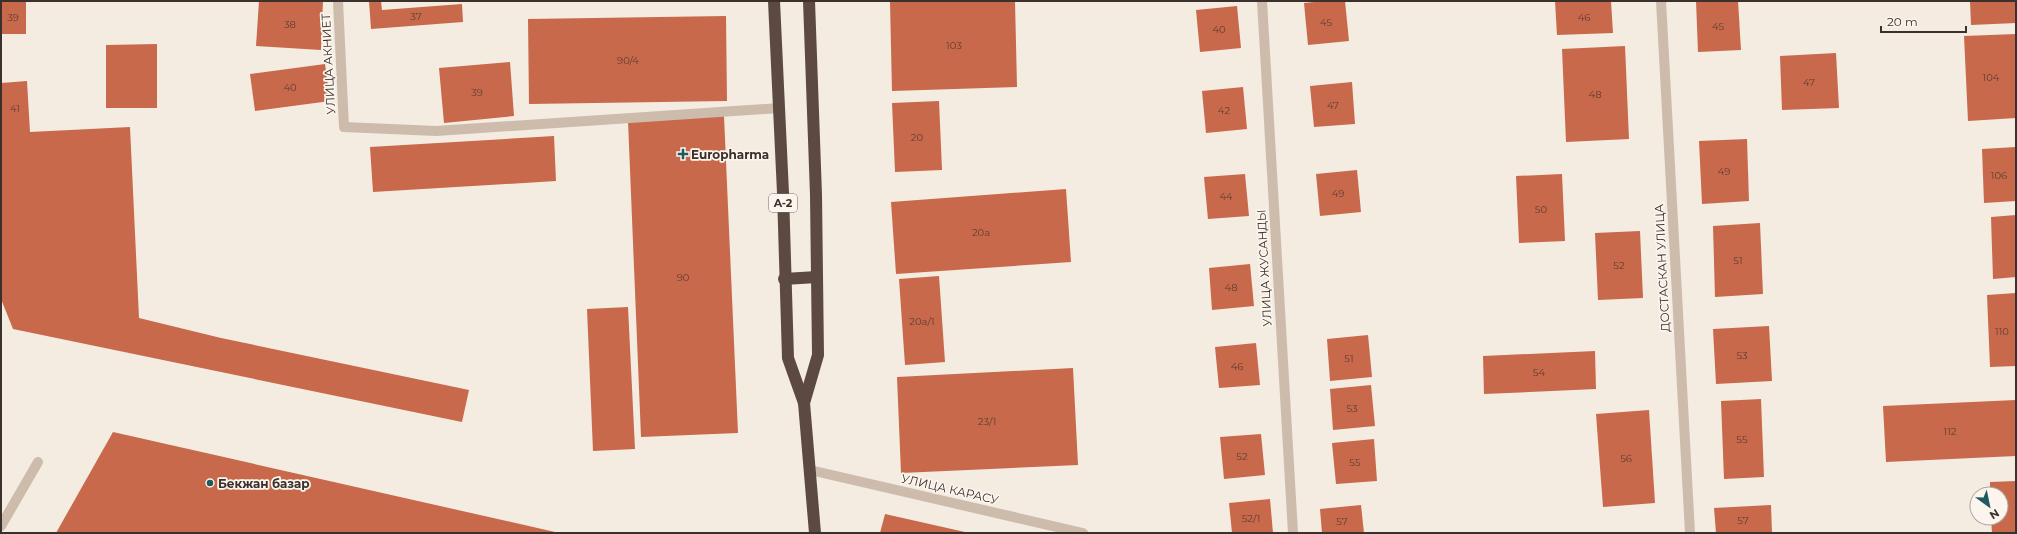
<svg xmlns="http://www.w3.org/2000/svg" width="2017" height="534" font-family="Montserrat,sans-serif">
<rect width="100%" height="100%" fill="#f4ebe1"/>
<g fill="#c8694b">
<rect x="1" y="1" width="25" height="33"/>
<path d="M259 1H323L321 50 256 46Z"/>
<path d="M369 1H381L382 10 462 4 463 22 371 29Z"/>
<path d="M1015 1 1017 87 892 91 890 2Z"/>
<path d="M1324 1H1345L1349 41 1308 45 1304 3Z"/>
<path d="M1555 1H1611L1613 33 1557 35Z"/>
<path d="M1696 1H1738L1741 50 1698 52Z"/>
<path d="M1970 1H2016V23L1971 25Z"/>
<path d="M1237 6 1241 48 1200 52 1196 10Z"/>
<path d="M726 16 727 101 529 104 528 19Z"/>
<path d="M2016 34V118L1968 121 1964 36Z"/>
<path d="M157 44V108H106V45Z"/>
<path d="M1625 46 1629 139 1566 142 1562 49Z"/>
<path d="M1836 53 1839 108 1782 110 1780 56Z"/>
<path d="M510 62 514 116 444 123 439 68Z"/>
<path d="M325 64 330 101 255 111 250 74Z"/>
<path d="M27 81 30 132 130 127 139 318 221 338 469 390 462 422 13 329 1 299V83Z"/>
<path d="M1352 82 1355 124 1314 127 1310 86Z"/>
<path d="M1243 87 1247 129 1206 133 1202 91Z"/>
<path d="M939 101 942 170 895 172 892 103Z"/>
<path d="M724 116 738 433 641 437 628 121Z"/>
<path d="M554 136 556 181 373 192 370 147Z"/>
<path d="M1747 139 1749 201 1702 204 1699 141Z"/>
<path d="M2016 147V201L1984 203 1982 149Z"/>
<path d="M1357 170 1361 212 1320 216 1316 174Z"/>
<path d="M1245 174 1249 216 1208 219 1204 177Z"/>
<path d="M1562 174 1565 241 1519 243 1516 176Z"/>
<path d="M1066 189 1071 262 896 274 891 202Z"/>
<path d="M2016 215V277L1993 279 1991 217Z"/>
<path d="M1760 223 1763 294 1715 297 1713 226Z"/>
<path d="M1640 231 1643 298 1598 300 1595 233Z"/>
<path d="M1250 264 1254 306 1212 310 1209 268Z"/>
<path d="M939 276 945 362 905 365 899 279Z"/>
<path d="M2016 293V366L1990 367 1987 295Z"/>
<path d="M628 307 635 449 593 451 587 309Z"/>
<path d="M1769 326 1772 381 1716 384 1713 329Z"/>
<path d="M1368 335 1372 377 1330 381 1327 339Z"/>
<path d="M1256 343 1260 385 1219 388 1215 347Z"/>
<path d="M1595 351 1596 389 1484 394 1483 356Z"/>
<path d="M1073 368 1078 465 901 473 897 377Z"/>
<path d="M1371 385 1375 426 1333 430 1330 389Z"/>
<path d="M1761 399 1764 477 1724 479 1721 401Z"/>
<path d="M2016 400V456L1886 462 1883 406Z"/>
<path d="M1649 410 1655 503 1603 507 1596 414Z"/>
<path d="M113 432 555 532V533H56Z"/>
<path d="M1261 434 1265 475 1224 479 1220 437Z"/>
<path d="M1374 439 1377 481 1336 484 1332 443Z"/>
<path d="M2016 481V533H1992L1991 518H2001V494H1990V482Z"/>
<path d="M1270 499 1273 533H1232L1229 503Z"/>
<path d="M1361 505 1364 533H1322L1320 509Z"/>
<path d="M1771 505 1772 533H1716L1714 508Z"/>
<path d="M885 514 965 532V533H880Z"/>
</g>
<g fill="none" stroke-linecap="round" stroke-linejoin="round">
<path stroke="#cdbbac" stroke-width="10" d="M1 526 38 462"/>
<g stroke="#cdbbac" stroke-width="10">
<path d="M338 1 344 127 436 131 780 108"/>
<path d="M1262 1 1293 533"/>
<path d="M1661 1 1690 533"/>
<path d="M810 470 1083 533"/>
</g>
<g stroke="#5c4a42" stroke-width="12">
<path d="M774 1 783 193 788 358 804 403 815 533"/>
<path d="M784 279 817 277"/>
<path d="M804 403 818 355 816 195 809 1"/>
</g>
</g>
<g fill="#1f5a5e" stroke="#fbf5ee" stroke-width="1.5">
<path d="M681 148h4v4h4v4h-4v4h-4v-4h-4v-4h4z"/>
<circle cx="210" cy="483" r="4"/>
</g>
<g text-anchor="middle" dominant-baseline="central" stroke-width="3.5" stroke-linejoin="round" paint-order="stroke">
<g font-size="10" fill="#5e3e33">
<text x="416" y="16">37</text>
<text x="13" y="17">39</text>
<text x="1584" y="17">46</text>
<text x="1326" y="22">45</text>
<text x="290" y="24">38</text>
<text x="1718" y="26">45</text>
<text x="1219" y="29">40</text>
<text x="954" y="45">103</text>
<text x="628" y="60">90/4</text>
<text x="1991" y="77">104</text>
<text x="1809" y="82">47</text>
<text x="290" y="87">40</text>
<text x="477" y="92">39</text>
<text x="1595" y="94">48</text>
<text x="1333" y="105">47</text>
<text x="15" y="108">41</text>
<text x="1224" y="110">42</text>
<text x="917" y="137">20</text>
<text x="1724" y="171">49</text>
<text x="1999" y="175">106</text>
<text x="1338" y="193">49</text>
<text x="1226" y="196">44</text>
<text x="1541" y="209">50</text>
<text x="981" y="232">20a</text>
<text x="1738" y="260">51</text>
<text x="1619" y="265">52</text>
<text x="683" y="277">90</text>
<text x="1231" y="287">48</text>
<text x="922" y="321">20a/1</text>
<text x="2002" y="331">110</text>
<text x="1742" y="355">53</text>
<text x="1349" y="358">51</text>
<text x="1237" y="366">46</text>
<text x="1539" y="372">54</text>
<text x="1352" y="408">53</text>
<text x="987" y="421">23/1</text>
<text x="1950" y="431">112</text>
<text x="1742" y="439">55</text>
<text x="1242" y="456">52</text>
<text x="1626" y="458">56</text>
<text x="1355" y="462">55</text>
<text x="1251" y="518">52/1</text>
<text x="1743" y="520">57</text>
<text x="1342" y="521">57</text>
</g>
<rect fill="#fbf5ee" stroke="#756b66" stroke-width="1" x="769" y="194" width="28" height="18" rx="3"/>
<g font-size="11" font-weight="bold" fill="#3b302b">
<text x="783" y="203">A-2</text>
</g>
<g font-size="12" fill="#3b302b" stroke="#fbf5ee">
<text transform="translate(328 64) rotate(-93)">УЛИЦА АКНИЕТ</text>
<text transform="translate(1264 268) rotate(-93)">УЛИЦА ЖУСАНДЫ</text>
<text transform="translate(1662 268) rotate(-93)">ДОСТАСКАН УЛИЦА</text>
<text transform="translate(950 489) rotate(13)">УЛИЦА КАРАСУ</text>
</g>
<g font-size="12" font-weight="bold" fill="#3b302b" stroke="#fbf5ee" text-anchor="start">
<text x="691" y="154">Europharma</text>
<text x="218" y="483">Бекжан базар</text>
</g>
</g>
<rect width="2017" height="534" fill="none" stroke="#3b302b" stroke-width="4"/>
<g transform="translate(1989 506) rotate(147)"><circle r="19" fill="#fbf5ee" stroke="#aea6a0"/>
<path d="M0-3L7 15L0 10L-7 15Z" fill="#1f5a5e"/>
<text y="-6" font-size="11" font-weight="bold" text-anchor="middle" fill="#3b302b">N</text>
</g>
<path d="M1881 26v6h85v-6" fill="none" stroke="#3b302b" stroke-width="2"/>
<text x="1887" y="26" font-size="12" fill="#3b302b" stroke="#fbf5ee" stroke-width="3" paint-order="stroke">20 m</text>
</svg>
